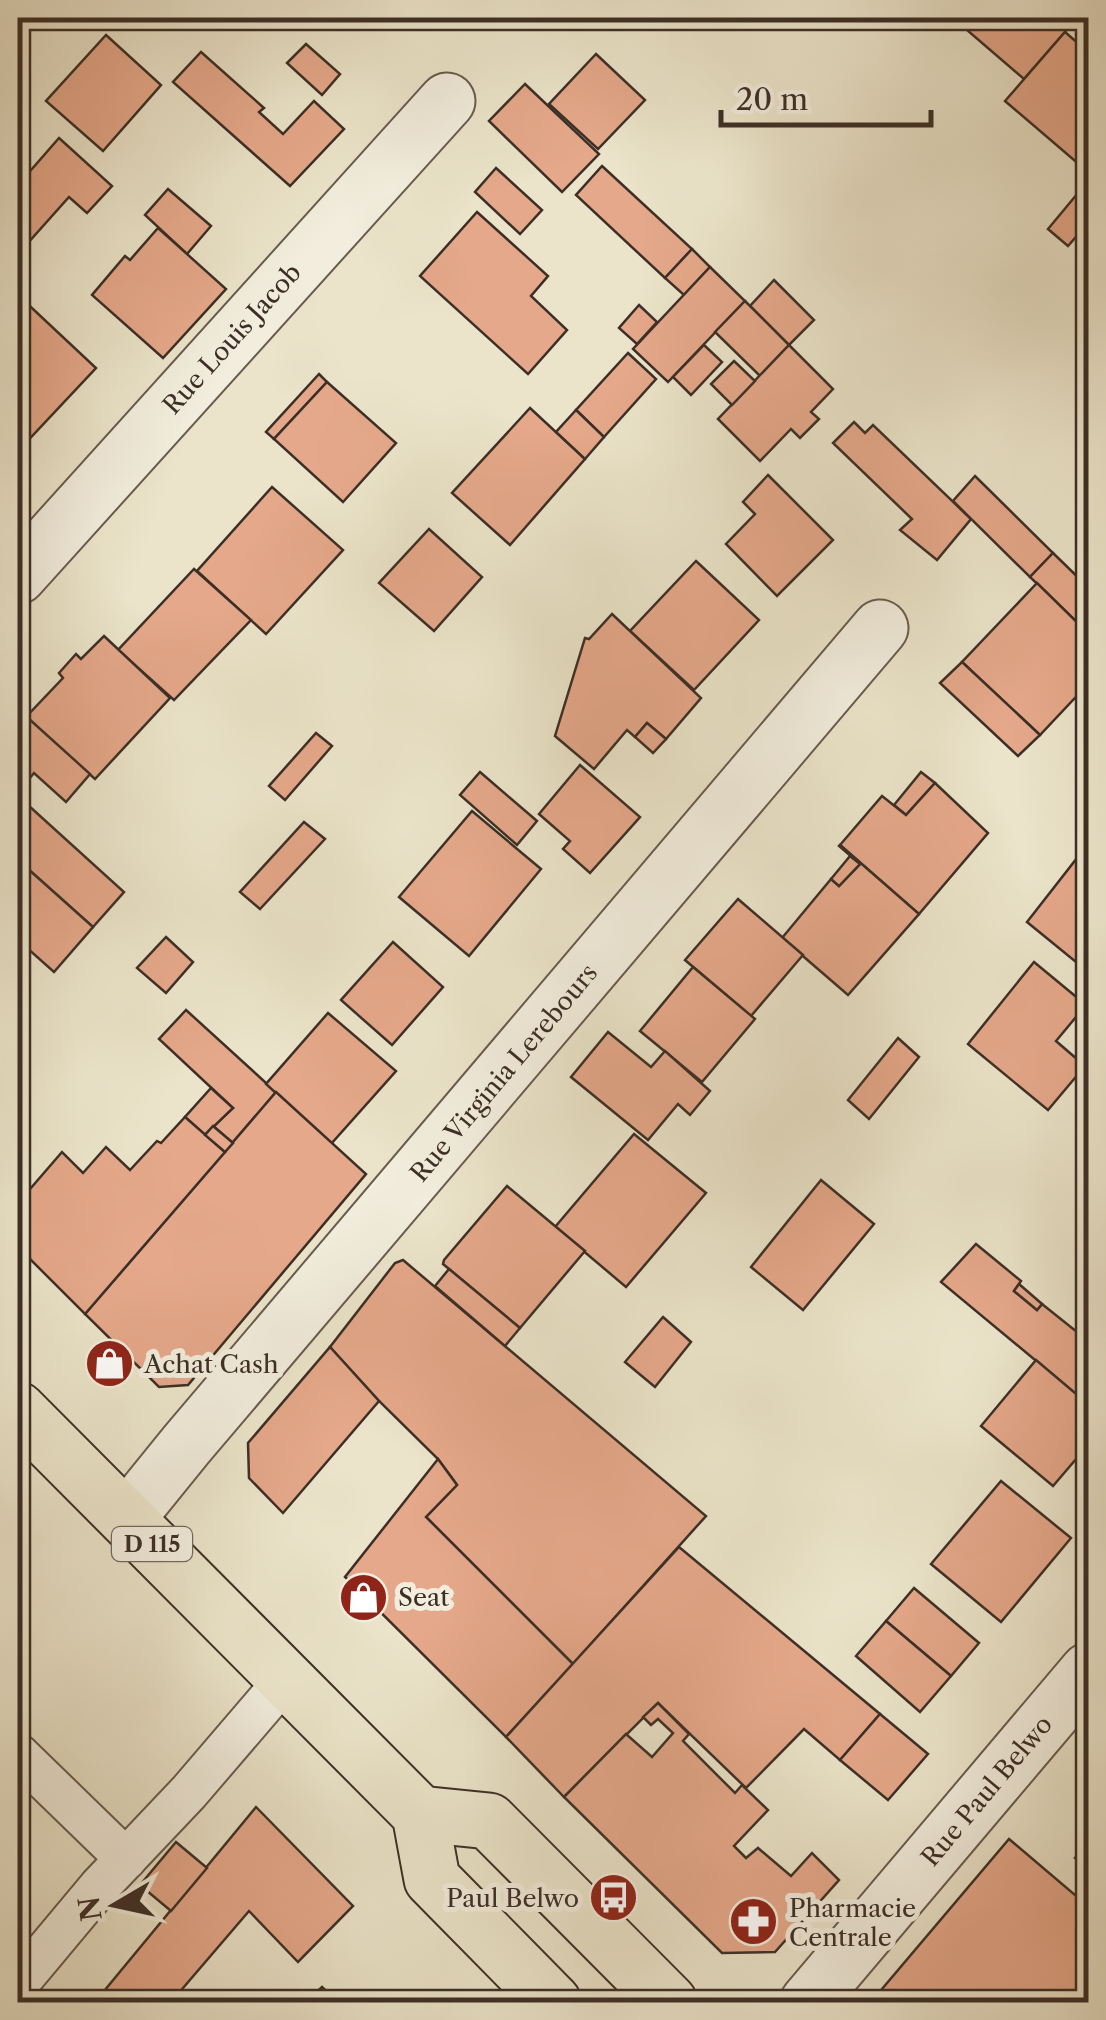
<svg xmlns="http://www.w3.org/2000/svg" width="1106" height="2020" font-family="'Libre Caslon Text',serif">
<rect width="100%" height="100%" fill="#ebe4ca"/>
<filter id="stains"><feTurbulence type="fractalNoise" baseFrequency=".002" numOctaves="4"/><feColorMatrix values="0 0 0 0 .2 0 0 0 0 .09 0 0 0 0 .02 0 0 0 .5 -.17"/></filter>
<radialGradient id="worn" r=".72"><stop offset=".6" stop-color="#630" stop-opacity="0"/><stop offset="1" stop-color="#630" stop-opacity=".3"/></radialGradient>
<g fill="#e5a88a" stroke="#3c2f27" stroke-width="2.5">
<path d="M953 18H1077L1024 79Z"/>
<path d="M1065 32 1088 52V172L1005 101Z"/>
<path d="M106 35 161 85 103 151 46 101Z"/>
<path d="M306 44 340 74 322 95 287 63Z"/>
<path d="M201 52 264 108 259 112 283 134 314 101 344 129 290 186 173 82Z"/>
<path d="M596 54 645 100 598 149 549 104Z"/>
<path d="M525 84 599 154 562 192 489 121Z"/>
<path d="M59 138 112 186 87 213 69 197 18 254V185Z"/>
<path d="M602 166 692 249 665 278 576 195Z"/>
<path d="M496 168 542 210 520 234 475 192Z"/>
<path d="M1088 181V223L1068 246 1048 229Z"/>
<path d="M168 189 211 226 187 254 145 215Z"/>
<path d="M477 212 548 276 531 296 567 330 528 374 420 276Z"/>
<path d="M158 228 226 289 163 358 92 295 125 256 130 260Z"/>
<path d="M692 249 710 267 684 295 665 278Z"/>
<path d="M710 267 745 301 668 382 633 349Z"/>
<path d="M774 280 814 320 789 345 750 306Z"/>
<path d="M18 295 96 368 18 451Z"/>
<path d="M745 301 789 345 760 376 715 332Z"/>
<path d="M639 305 657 322 637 344 619 328Z"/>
<path d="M704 345 722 362 691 395 673 377Z"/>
<path d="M789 345 833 389 811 412 819 419 800 438 791 429 760 461 718 419Z"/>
<path d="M628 353 656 379 604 437 576 410Z"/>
<path d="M734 361 755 381 732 405 711 384Z"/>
<path d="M319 374 327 382 274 439 266 432Z"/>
<path d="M327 382 396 443 343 502 274 439Z"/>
<path d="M530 408 585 459 510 545 452 493Z"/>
<path d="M576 410 604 437 585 459 556 432Z"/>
<path d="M854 422 865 433 873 425 971 519 937 560 900 530 912 519 833 443Z"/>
<path d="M768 475 833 540 777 596 726 544 755 514 743 502Z"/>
<path d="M975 476 1053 553 1030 577 953 501Z"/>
<path d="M272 487 343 550 266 634 197 571Z"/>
<path d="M429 529 482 577 434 631 379 583Z"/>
<path d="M1053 553 1088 587V633L1030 577Z"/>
<path d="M696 561 759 620 694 690 630 631Z"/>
<path d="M194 569 251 620 174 700 118 650Z"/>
<path d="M1037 583 1088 633V684L1040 735 962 662Z"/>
<path d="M612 614 701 698 666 739 647 723 635 737 627 730 594 769 555 736 585 638 589 639Z"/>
<path d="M104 636 170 698 95 779 26 717 63 678 59 673 76 654 81 659Z"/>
<path d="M962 662 1040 735 1018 756 940 683Z"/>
<path d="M18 709 90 774 66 802 34 773 30 778 18 767Z"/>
<path d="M647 723 666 739 653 753 635 737Z"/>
<path d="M316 733 332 746 285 800 269 786Z"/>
<path d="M580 765 640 817 590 873 563 849 570 841 539 814Z"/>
<path d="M480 772 537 821 517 845 460 795Z"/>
<path d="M921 772 935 783 906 815 894 805Z"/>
<path d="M935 783 988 833 919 914 840 845 882 796 906 815Z"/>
<path d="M18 796 124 892 93 927 18 860Z"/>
<path d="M472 811 541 869 469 956 399 897Z"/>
<path d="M304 822 325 839 260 909 240 892Z"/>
<path d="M1088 844V946L1076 962 1027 922Z"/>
<path d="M840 845 919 914 848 995 782 938 831 879 839 886 860 864 839 846Z"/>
<path d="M850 856 860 864 839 886 831 879Z"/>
<path d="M18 860 93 927 54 972 18 940Z"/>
<path d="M738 899 803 955 751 1016 685 960Z"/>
<path d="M166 937 193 962 166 993 137 968Z"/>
<path d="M393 942 443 987 392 1045 341 1000Z"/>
<path d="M1034 962 1086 1005 1056 1041 1085 1066 1048 1110 968 1044Z"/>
<path d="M693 967 755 1019 702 1082 640 1031Z"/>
<path d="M186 1010 276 1092 233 1143 213 1126 233 1108 159 1039Z"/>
<path d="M328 1013 396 1071 331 1144 266 1084Z"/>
<path d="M608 1032 651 1067 665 1051 710 1091 690 1115 678 1104 648 1140 571 1077Z"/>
<path d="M898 1038 919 1057 869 1119 848 1100Z"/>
<path d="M211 1088 233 1108 205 1135 185 1117Z"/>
<path d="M276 1092 366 1174 188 1385 159 1387 85 1314Z"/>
<path d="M185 1117 225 1152 85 1314 18 1247V1203L62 1152 83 1173 106 1147 130 1170 157 1141 161 1143Z"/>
<path d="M213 1126 233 1143 225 1152 205 1135Z"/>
<path d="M634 1134 706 1193 626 1287 555 1227Z"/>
<path d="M821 1180 874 1224 803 1310 751 1267Z"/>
<path d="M507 1186 585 1251 520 1328 443 1264 444 1260Z"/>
<path d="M976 1244 1021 1281 1014 1291 1037 1310 1042 1304 1082 1336 1088 1328V1404L941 1282Z"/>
<path d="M403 1260 706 1516 573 1664 426 1517 457 1485 438 1459 379 1401 330 1347 395 1263Z"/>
<path d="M449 1269 520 1328 505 1346 435 1286Z"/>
<path d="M1019 1284 1042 1304 1037 1310 1014 1291Z"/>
<path d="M663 1317 691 1342 655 1387 625 1362Z"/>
<path d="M330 1347 379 1401 283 1513 249 1478 248 1443Z"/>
<path d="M1036 1360 1088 1404V1445L1053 1486 981 1426Z"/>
<path d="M438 1459 457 1485 426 1517 573 1664 506 1737 345 1577Z"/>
<path d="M1001 1481 1071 1538 1001 1622 931 1564Z"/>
<path d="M679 1547 880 1714 840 1760 804 1729 746 1788 658 1703 564 1797 506 1737Z"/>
<path d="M914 1588 979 1643 951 1676 886 1621Z"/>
<path d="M886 1621 951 1676 920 1712 856 1656Z"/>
<path d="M658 1703 689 1734 683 1741 735 1793 742 1785 768 1810 734 1846 746 1858 758 1848 791 1876 812 1853 839 1880 775 1952 722 1953 564 1797 626 1734 652 1757 673 1733 658 1719 651 1725 643 1717Z"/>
<path d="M880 1714 928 1754 888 1800 840 1760Z"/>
<path d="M256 1807 353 1906 298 1962 249 1911 171 2002H95Z"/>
<path d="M1009 1839 1088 1906V2002H871Z"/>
<path d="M176 1842 207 1868 171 1911 140 1885Z"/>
<path d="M1088 1843V1870L1075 1858Z"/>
<path d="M322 1987 338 2002H306Z"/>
</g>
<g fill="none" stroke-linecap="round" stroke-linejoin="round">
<defs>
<g id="lane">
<path d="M18 1754 126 1859"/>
<path d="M18 1984 99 1887 189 1792 285 1680"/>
</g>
<g id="street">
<path d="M18 576 447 101"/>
<path d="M127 1518 187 1444 880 628"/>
<path d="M808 2002 1088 1671"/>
</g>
<g id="primary">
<path d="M18 1410 420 1814 432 1879 553 2002"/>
<path d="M420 1814 489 1821 669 2002"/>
</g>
</defs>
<use href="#lane" stroke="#685c50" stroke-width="44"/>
<use href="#street" stroke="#685c50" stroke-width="59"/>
<use href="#primary" stroke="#3c2f27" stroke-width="59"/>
<use href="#lane" stroke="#f2eddd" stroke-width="40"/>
<use href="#street" stroke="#f2eddd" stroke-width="55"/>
<use href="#primary" stroke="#ebe4ca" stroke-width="55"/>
</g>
<defs>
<symbol id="shop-disc" viewBox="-11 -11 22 22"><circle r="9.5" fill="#8f2418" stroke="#f2eddd"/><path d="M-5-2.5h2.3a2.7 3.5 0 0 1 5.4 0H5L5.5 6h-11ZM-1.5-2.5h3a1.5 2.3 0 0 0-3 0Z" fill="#fff"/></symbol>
<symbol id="bus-disc" viewBox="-11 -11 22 22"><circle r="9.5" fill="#8f2418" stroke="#f2eddd"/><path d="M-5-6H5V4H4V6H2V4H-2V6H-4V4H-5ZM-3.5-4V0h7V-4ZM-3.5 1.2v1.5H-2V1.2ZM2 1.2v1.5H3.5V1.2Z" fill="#fff"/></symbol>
<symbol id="pharmacy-disc" viewBox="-11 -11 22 22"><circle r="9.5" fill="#8f2418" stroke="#f2eddd"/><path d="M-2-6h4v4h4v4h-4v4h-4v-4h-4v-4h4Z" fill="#fff"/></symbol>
</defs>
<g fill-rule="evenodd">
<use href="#shop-disc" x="82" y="1336" width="55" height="55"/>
<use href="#shop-disc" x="336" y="1570" width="55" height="55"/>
<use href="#bus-disc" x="586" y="1870" width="55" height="55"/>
<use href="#pharmacy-disc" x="726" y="1894" width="55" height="55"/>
</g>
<g text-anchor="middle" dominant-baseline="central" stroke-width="10" stroke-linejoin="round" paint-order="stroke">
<rect fill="#f2eddd" stroke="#73685e" stroke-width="2.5" x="112" y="1527" width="80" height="34" rx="8"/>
<g font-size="22" font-weight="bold" fill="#3c2f27">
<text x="152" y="1544">D 115</text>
</g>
<g font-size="25" fill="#3c2f27" stroke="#f2eddd">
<text transform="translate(232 339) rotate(-48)">Rue Louis Jacob</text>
<text transform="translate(504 1073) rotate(-50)">Rue Virginia Lerebours</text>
<text transform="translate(987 1791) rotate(-50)">Rue Paul Belwo</text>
</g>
<g font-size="25" fill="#3c2f27" stroke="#f2eddd" text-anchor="start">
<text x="144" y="1364">Achat Cash</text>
<text x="398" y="1597">Seat</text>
<text x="579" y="1898" text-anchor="end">Paul Belwo</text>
<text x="789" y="1908">Pharmacie<tspan x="789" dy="29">Centrale</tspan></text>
</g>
</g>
<rect width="1106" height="2020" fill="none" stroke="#ebe4ca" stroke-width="60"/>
<rect x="20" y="20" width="1066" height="1980" fill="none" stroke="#3c2f27" stroke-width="5"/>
<rect x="30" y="30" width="1046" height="1960" fill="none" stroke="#3c2f27" stroke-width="2.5"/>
<g transform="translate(115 1905) rotate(261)" stroke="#f2eddd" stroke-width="8" paint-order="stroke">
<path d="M0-8L18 38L0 25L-18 38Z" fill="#3c2f27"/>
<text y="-15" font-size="28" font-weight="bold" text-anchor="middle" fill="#3c2f27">N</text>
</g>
<path d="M721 110v15h210v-15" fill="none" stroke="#3c2f27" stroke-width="5"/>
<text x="736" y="110" font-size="30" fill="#3c2f27" stroke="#f2eddd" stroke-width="8" paint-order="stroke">20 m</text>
<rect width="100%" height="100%" filter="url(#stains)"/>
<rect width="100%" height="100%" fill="url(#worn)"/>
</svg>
